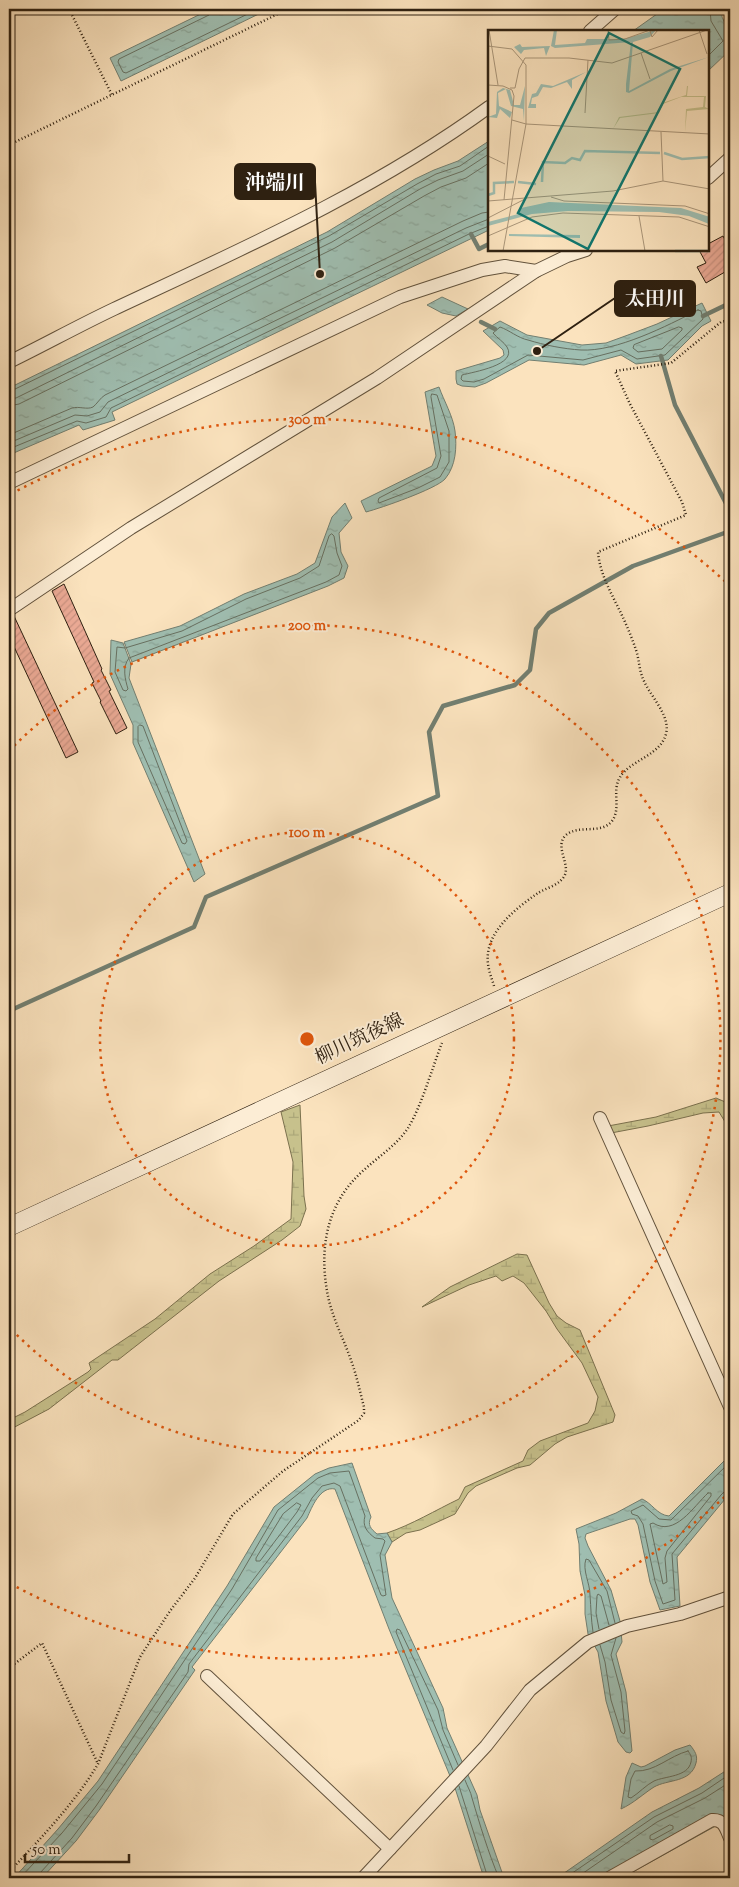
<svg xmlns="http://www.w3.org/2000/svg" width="739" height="1887" font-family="'Sorts Mill Goudy','Noto Serif JP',serif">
<defs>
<pattern id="wetland-marsh" width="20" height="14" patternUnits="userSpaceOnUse" patternTransform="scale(1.25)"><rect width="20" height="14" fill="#c7c18c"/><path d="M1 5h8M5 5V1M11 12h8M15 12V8" fill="none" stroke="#aba678"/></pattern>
<pattern id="water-ripples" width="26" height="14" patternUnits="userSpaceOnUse" patternTransform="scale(1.25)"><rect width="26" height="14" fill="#9fbeb1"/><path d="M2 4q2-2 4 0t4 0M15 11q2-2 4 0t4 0" fill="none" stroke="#89a397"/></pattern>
<pattern id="building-hatch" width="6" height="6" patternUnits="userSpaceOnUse" patternTransform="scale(1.25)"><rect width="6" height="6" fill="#eaa994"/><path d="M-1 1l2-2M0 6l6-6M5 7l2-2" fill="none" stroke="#c9917f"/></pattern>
</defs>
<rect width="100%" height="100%" fill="#fbe3be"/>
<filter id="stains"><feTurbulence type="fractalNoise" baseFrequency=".004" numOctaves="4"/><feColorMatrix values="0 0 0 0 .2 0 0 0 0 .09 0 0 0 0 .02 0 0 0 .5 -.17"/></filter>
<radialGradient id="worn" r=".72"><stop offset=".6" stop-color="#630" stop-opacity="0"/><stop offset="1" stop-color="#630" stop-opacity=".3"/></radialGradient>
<g fill="url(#wetland-marsh)" stroke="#7b714e">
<path d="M716 1098 730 1104V1130L719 1112 703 1113 648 1126 611 1133 608 1126 656 1117Z"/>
<path d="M300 1105 304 1196 306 1209 300 1226 282 1240 219 1281 118 1360H112L49 1409 9 1430V1420L25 1412 88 1372 91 1369 89 1363 155 1319 210 1274 254 1246 291 1219 293 1162 281 1112Z"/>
<path d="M517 1254 527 1255 549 1303 557 1316 566 1323 580 1330 615 1415 613 1422 567 1437 555 1444 530 1465 517 1468 476 1486 468 1493 455 1514 420 1530 406 1533 392 1542 387 1533C411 1525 436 1510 459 1499L465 1487 523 1461 528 1450 540 1441 588 1423 595 1411 598 1397 582 1363 557 1329 546 1311 524 1283 513 1276 502 1281 496 1276 469 1285 422 1307 450 1287Z"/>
</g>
<g fill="url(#water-ripples)" stroke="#727f71">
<path d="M211 9H269L121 81 110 58Z"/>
<path d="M664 9H722V17L730 34V50L708 71V31H633Z"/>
<path d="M489 141V230L112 412 115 420 83 430 79 425 9 455V388L327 232 415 179 434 170 458 161Z"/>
<path d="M442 297 468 309 456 316 442 313 427 305Z"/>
<path d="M702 303 711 321 702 326 668 360 636 364 621 355 584 365 529 360 486 383 475 387 462 386 457 384 456 379V371L500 358 504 355 503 350 483 331 500 321 527 335 582 345 606 343 628 335 657 324Z"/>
<path d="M439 387C444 401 453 416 455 431 457 447 456 466 445 479 436 489 381 508 366 512L361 501 432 466 436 456 425 392Z"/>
<path d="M345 503 352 518 339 533 341 552 348 566 344 578 328 586 132 662 124 642 180 626 244 594 297 574 315 563 332 517Z"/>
<path d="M111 640 123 643 131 664 129 678 205 874 194 882 133 743V725L110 674Z"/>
<path d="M730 1455V1493L677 1557 680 1606 660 1610 650 1582 638 1525 635 1519H630L586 1534 585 1538 588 1546 611 1590 620 1621 622 1642 616 1654 626 1692 632 1751 630 1753 626 1752 618 1742 606 1701 598 1652 588 1634 585 1614V1595L580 1571 579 1544 576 1529 616 1513 642 1499C652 1503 657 1515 669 1516Z"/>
<path d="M352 1463 371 1517C367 1525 371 1529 377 1534L387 1533 392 1542 385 1555 392 1598 443 1708 447 1728 477 1795 480 1810 504 1878H484L455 1788 389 1629 335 1489C320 1486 312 1507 307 1518L192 1667 195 1670 100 1809 76 1841 42 1878H14L58 1829 98 1781 227 1586 274 1507 315 1474 329 1468Z"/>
<path d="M690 1745C695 1751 698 1756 696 1763 691 1783 668 1779 654 1787 643 1794 634 1803 621 1809L626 1777 632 1763 641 1767 645 1766 675 1750Z"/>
<path d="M730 1768V1818L622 1878H557L652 1812 699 1788Z"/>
</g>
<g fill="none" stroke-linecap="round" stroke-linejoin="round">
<g stroke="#677061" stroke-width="1">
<path d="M212 9 209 15 119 59 118 62 123 72 126 73 258 9"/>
<path d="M708 56 723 41 711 21 710 9"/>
<path d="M698 310 701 311 703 319 665 355 637 359 621 350 583 360 528 355 484 379 474 382 463 381 461 379 462 375C473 372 518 365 507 347 504 342 497 338 493 333L500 327C509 330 518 338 528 340 544 345 564 349 581 350 616 352 667 326 698 310Z"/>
<path d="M679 327 682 328V330L662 349 638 352 633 348 634 345Z"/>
<path d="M9 392 329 236 417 184 436 174 460 166 489 146"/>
<path d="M432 394 437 395 449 431V462L440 477 418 488 379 503 378 501 379 498 437 468 441 456 431 397Z"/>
<path d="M9 399 16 398 332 242 420 189 438 180 463 171 489 154"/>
<path d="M9 406 19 404 335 248 424 196 441 187 466 178 489 163"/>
<path d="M9 435 72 408C79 406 87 410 93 407 97 404 100 398 105 395L463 221 482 213 489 212"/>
<path d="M9 443 75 415 87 416 100 412 108 402 466 228 489 219"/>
<path d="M9 449 77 421 86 423 106 417 111 408 469 234 489 226"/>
<path d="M332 534 334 536 337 553 342 566 339 575 326 582 129 658C122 667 125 679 128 689L126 691 123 690 115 672 117 647 125 648 182 631 246 599 300 578 319 566 329 536Z"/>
<path d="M140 725 143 726 187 841 185 844 182 843 138 742V727Z"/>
<path d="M730 1462 671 1520 659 1519 643 1505 631 1511 632 1514 638 1516 643 1524 655 1581 663 1604 675 1600 672 1554 721 1495 726 1490 730 1489"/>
<path d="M708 1493H711V1496L667 1551 665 1558 667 1582 663 1584 650 1524 653 1523C675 1537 693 1507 708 1493Z"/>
<path d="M297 1503 301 1505 297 1512 260 1561H256V1558L283 1514Z"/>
<path d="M599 1629 596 1613 597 1596 598 1594 601 1596 609 1625"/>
<path d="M593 1632C591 1619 591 1608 590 1595 590 1583 582 1570 586 1559L589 1560 607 1591 615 1623"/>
<path d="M600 1645 605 1662 611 1700 621 1732 624 1734 625 1731 621 1692 611 1655 616 1638"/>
<path d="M688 1751C691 1755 692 1757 691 1762 688 1777 665 1776 654 1781 646 1785 639 1793 631 1798L628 1797 631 1779 635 1771C655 1772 669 1756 688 1751Z"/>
<path d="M453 1770 396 1632 397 1629 400 1630 438 1710 443 1730 458 1765"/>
<path d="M465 1780C467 1786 471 1792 472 1798 480 1825 488 1852 499 1878"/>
<path d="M459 1786 488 1878"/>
<path d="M670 1825 673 1826V1829L653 1840 650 1839V1836Z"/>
<path d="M20 1878 62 1833 102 1784 232 1589 278 1510 318 1478 330 1473 349 1471 365 1516C362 1526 367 1532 375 1538L383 1539 385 1541 380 1555 386 1595 383 1596 381 1595 340 1486 334 1483 322 1486 312 1498 302 1516 189 1664 188 1672 96 1806 72 1838 40 1873 39 1878"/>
<path d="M565 1878 654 1817 702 1793 730 1774"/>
<path d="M576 1878 657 1822 705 1798 730 1782"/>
</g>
<g stroke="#727f71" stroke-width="4.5">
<path d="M471 234 479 249 489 244"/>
<path d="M703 316 730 303"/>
<path d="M481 322 495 329"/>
<path d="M661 356 675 405 730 511"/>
<path d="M9 1011 194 927 206 897 438 796 429 732 443 706 515 685 530 670 536 629 549 613 633 566 730 531"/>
</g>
</g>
<g fill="url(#building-hatch)" stroke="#2f2111">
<path d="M723 236 730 249V269L706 283 697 267 706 263 699 250H708V244Z"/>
<path d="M64 584 102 669 101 670 111 690 109 691 127 728 116 734 100 702 101 701 92 683 94 682 52 591Z"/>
<path d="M14 616 78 752 66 758 9 636V618Z"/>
</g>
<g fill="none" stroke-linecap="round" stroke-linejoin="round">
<defs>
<g id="street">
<path d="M590 31 615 9"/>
<path d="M708 178 730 158"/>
<path d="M9 362C44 345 78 326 114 309 242 249 374 191 489 107"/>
<path d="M9 483 400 297 482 270 505 266 536 271"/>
<path d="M9 610 131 528 377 378 536 271 567 256 586 250"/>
<path d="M600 1118 730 1407"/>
<path d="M207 1676 390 1849"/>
<path d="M363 1878 486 1746 530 1690 588 1642 627 1626 680 1614 730 1597"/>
<path d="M609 1878 712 1820C724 1819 726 1829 730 1838"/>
</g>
<path id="secondary" d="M9 1227 730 893"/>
</defs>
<use href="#street" stroke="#62523c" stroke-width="14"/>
<use href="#secondary" stroke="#2f2111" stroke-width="19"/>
<g stroke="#2f2111" stroke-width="2.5" stroke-dasharray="1 2.5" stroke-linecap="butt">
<path d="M69 9 112 95"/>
<path d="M9 145 288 9"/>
<path d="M494 986C492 979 489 972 488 964 484 933 515 909 538 893 546 888 557 886 563 878 573 866 553 847 566 835 579 824 601 835 612 821 623 806 608 787 625 771 637 759 661 753 666 734 671 714 648 695 642 676 639 668 639 659 636 650 633 641 629 631 625 622 615 599 600 577 598 552L686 515 682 502 630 404 615 371 671 363 721 322 730 320"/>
<path d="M9 1668 42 1643 98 1764"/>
<path d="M9 1872C41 1838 74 1804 98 1764L140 1657 170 1611 195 1578 233 1514 283 1471 359 1420 364 1413V1407C360 1392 357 1377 352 1363 344 1339 331 1316 327 1291 319 1245 328 1201 364 1170 379 1156 397 1145 408 1128 422 1105 432 1068 442 1043"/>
</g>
<use href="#street" stroke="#fcedd5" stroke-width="12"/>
<use href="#secondary" stroke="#fcedd5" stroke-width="18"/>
</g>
<g fill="none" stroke="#df560c" stroke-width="2.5" stroke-dasharray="2.5 5">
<circle cx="307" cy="1039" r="207"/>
<path d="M9 751A414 414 0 1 1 9 1327"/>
<path d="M730 1492A620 620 0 0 1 11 1584M11 494A620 620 0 0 1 730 586"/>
</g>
<g text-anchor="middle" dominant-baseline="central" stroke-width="4" stroke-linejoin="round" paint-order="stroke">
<g font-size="19" fill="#2f2111" stroke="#fcedd5">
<text transform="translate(360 1040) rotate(-25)">柳川筑後線</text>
</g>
</g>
<g transform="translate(488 30)">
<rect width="221" height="221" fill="#fbe3be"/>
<path d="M199 56H200L199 66H218L217 77 221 79 199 81 197 102 198 79 215 77 216 67H193L175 74 171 83 132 88 125 99 131 87 171 82 174 73 198 65Z" fill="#c7c18c"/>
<path d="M66 0H69L67 15 97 13 99 9H135L168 0 162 7 145 12 141 61 182 39 221 27 183 41 141 63 138 62V54L143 12 67 18 63 16ZM32 14 34 17 62 16 58 26 56 18 36 20 33 24 26 17ZM98 42 84 50V59L79 52 63 58 55 57 50 66 44 68 43 74H48V78H40L44 64 48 63 53 54 65 56ZM37 56 36 91 35 79 23 76 18 59 10 63 11 76 24 82 22 88 12 79 9 88 0 87 8 84 9 62 15 58 22 60 26 75H32ZM61 172 193 178 222 187 221 194 201 186 171 182 80 181 44 184 0 196V192L30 184 33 178ZM21 204 92 205V208L21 206Z" fill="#9fbeb1"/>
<path fill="none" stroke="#9fbeb1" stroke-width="2.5" d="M176 123 194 129 222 127M30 152 48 154M54 152 55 132 77 133 84 128 92 130 97 121 172 123M0 165 6 163V153L26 152M187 221H222"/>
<path fill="none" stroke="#a99579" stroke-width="1" d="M1 0 10 55M120 0 121 10 137 9 162 0M211 0 219 24M162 1 164 7 170 0M0 16 24 19 38 35V94L24 90M153 23 162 49M0 55 15 56 24 60 26 66 16 170M22 58H27L31 39 37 28H81L124 33 219 0M97 83 100 30M173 102 175 151M0 126 17 134M63 167 76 171 197 176 222 184M0 171 125 161 175 151 222 159M151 186 157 221M0 188 37 169M0 206 44 187 75 183 191 187 222 197M15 221 38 94 222 104"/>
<path fill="#0f766e" fill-opacity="0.15" stroke="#0f766e" stroke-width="2.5" d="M121 3 192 39 100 219 30 183Z"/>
<rect width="221" height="221" fill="none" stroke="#2f2111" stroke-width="2.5"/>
</g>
<circle cx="307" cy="1039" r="8" fill="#df560c" stroke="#fcedd5" stroke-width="2.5"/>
<g font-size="15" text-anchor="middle" font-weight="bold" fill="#df560c" stroke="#fcedd5" stroke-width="4" stroke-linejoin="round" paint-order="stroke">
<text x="307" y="424">300 m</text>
<text x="307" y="630">200 m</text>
<text x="307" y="837">100 m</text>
</g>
<path fill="none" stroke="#2f2111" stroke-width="2" d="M320 274L315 182M537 351L615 298"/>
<g fill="#2f2111" stroke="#fcedd5" stroke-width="2">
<circle cx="320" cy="274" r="5"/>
<circle cx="537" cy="351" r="5"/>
</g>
<g fill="#2f2111" stroke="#2f2111" stroke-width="2">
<rect x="235" y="164" width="80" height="35" rx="5"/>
<rect x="615" y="281" width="80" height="35" rx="5"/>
</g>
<g font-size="20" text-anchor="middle" font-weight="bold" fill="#fff">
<text x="275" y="189">沖端川</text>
<text x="655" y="305">太田川</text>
</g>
<rect width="739" height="1887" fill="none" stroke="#fbe3be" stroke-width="30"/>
<rect x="10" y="10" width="719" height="1867" fill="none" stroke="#2f2111" stroke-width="2.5"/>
<rect x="15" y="15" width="709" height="1857" fill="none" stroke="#2f2111"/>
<path d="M25 1854v8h104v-8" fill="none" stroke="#2f2111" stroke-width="2.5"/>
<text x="32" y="1854" font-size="15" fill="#2f2111" stroke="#fcedd5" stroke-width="4" paint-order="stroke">50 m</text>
<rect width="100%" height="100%" filter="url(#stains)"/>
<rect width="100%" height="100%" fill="url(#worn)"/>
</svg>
